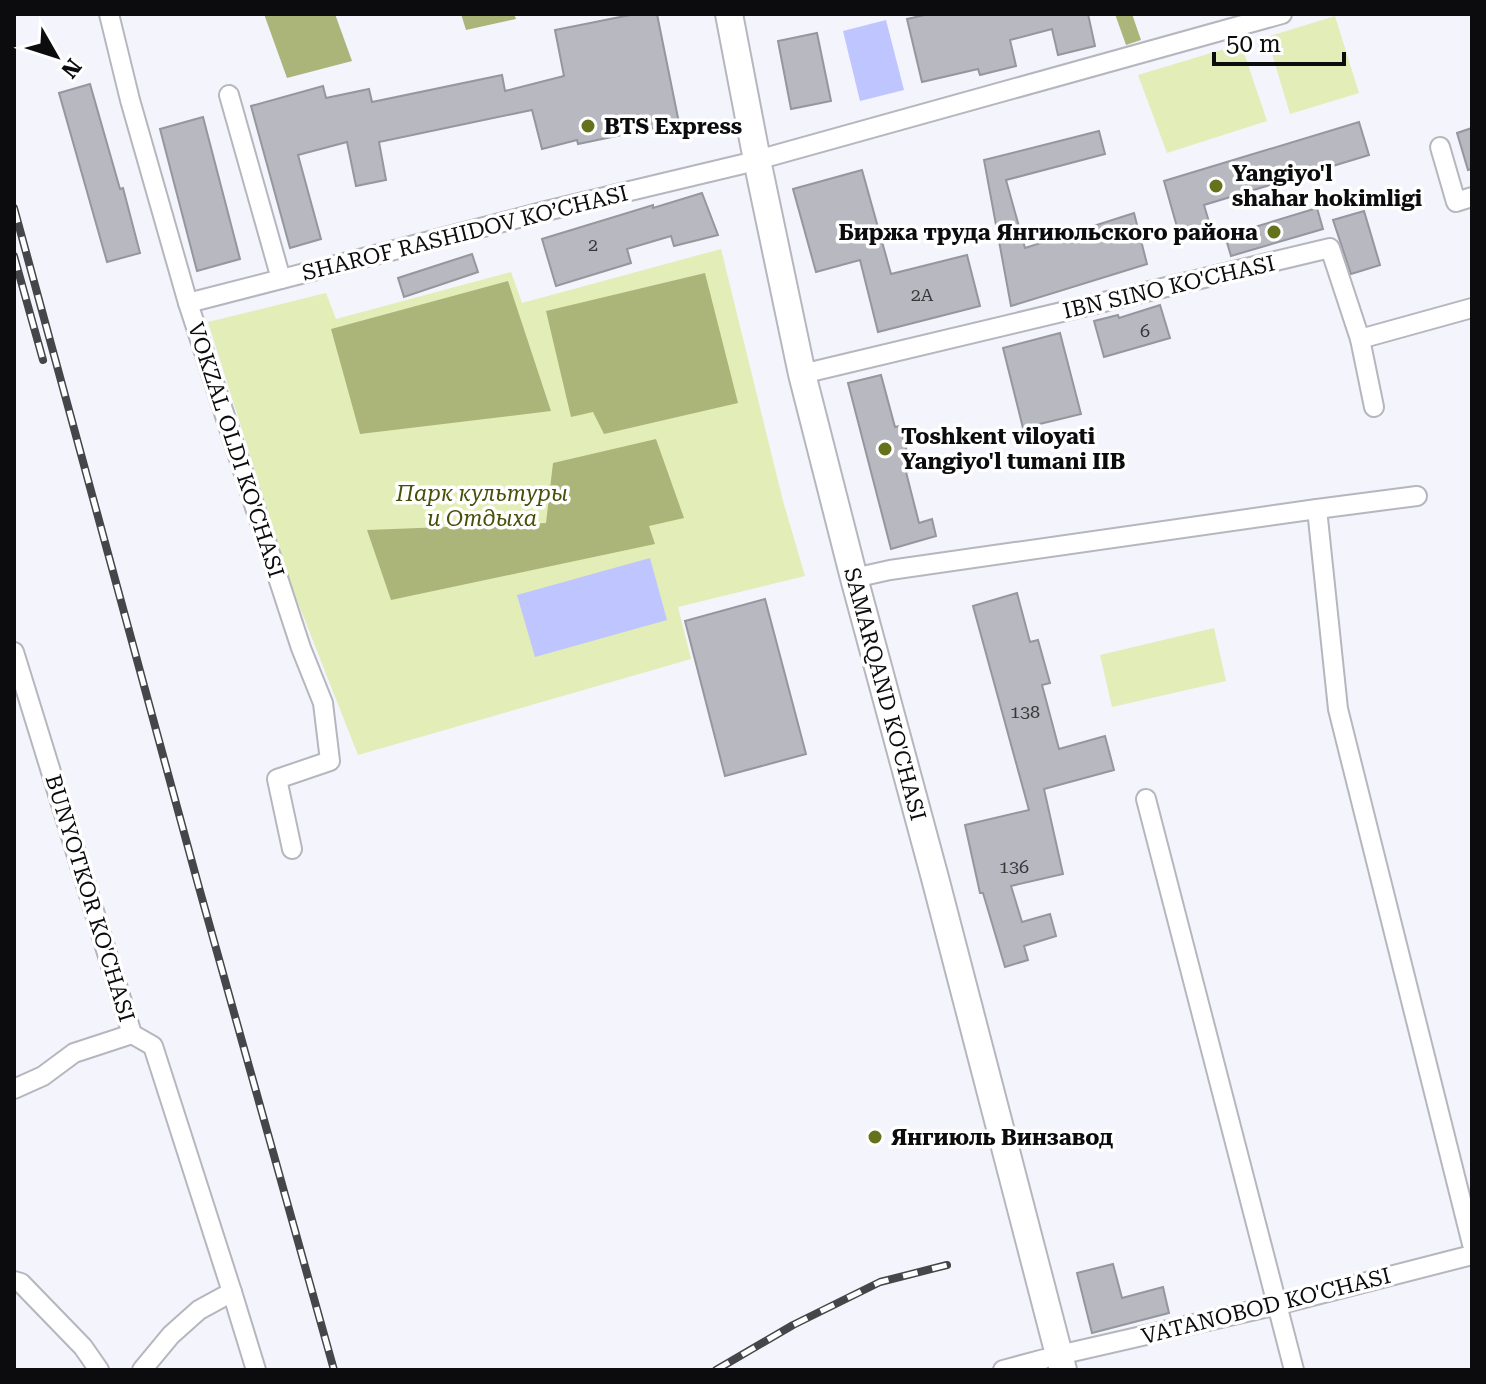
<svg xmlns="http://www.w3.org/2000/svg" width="1486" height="1384" font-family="'Roboto Serif',serif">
<rect width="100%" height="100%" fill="#f3f4fc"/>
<g fill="#e3edb7">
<path d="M1335 16 1359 93 1290 114 1267 37Z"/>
<path d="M1241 44 1267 121 1167 153 1138 75Z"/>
<path d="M721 249 783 501 805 576 678 607 691 659 358 755 291 585 208 322 326 293 336 319 511 272 522 303Z"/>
<path d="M1214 628 1226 681 1112 707 1100 655Z"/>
</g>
<g fill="#abb57a">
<path d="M264 14H335L352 61 287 78Z"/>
<path d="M461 14H514L516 19 466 30Z"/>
<path d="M1115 14H1132L1141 40 1126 45Z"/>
<path d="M705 273 738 403 604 434 593 412 571 417 546 311Z"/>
<path d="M508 281 551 411 360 434 331 329Z"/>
<path d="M656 439 684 518 649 526 655 544 391 600 367 530 546 523 553 463Z"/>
</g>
<g fill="#bfc5fe">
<path d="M886 20 904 90 860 101 843 31Z"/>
<path d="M650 558 667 620 535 657 517 595Z"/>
</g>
<g fill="#b7b8c0" stroke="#95969e" stroke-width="2">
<path d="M635 14H657L679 123 578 144 577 140 542 149 532 110 379 142 386 180 356 186 347 142 298 155 321 239 290 248 251 106 323 86 326 98 369 89 372 102 502 75 505 91 564 76 555 30Z"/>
<path d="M929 14H1088L1095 46 1058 55 1052 29 1010 40 1016 66 980 75 978 69 922 82 907 19Z"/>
<path d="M817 33 831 101 791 109 778 41Z"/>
<path d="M90 84 120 189 123 188 140 253 107 262 59 93Z"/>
<path d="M203 117 240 259 197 271 160 129Z"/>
<path d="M1359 122 1369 155 1204 205 1212 232 1181 241 1164 181Z"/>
<path d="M1472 128V169L1468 170 1457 133Z"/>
<path d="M1099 131 1105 154 1006 180 1025 248 1134 213 1147 264 1011 306 984 160Z"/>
<path d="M862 170 891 274 967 255 980 306 878 332 860 260 816 272 793 189Z"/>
<path d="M702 193 718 235 674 246 671 236 627 249 631 263 556 286 542 239 653 205V208Z"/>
<path d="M1317 208 1323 229 1231 256 1225 236Z"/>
<path d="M1364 211 1380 265 1351 274 1333 220Z"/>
<path d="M472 254 478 272 404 297 398 278Z"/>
<path d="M1160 305 1170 338 1104 357 1094 321 1118 315 1119 318Z"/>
<path d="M1060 333 1081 414 1023 428 1003 348Z"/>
<path d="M881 375 895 427 900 426 912 470 906 472 919 523 932 519 936 536 891 549 848 383Z"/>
<path d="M1017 593 1030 642 1038 640 1050 683 1042 685 1059 749 1105 736 1114 770 1044 789 1063 874 1011 886 1022 922 1050 914 1056 936 1024 946 1028 960 1005 967 983 893H980L965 825 1029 810 973 606Z"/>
<path d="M765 599 806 754 725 776 685 621Z"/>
<path d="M1113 1264 1122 1298 1163 1287 1169 1313 1092 1333 1077 1273Z"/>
</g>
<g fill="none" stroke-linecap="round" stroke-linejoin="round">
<defs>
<g id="street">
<path d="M109 14 130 100 188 303 301 648 323 703 330 761 277 779 292 849"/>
<path d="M229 95 281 279"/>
<path d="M1440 147 1456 202 1472 197"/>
<path d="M757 160 1282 14"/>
<path d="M188 303 546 211 743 164"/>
<path d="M1360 339 1374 407"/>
<path d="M802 374 1330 248 1360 339 1472 308"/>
<path d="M1417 496 1317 509 1338 709 1472 1244"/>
<path d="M854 578 890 570 1317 509"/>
<path d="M14 652 132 1034 153 1046 232 1292 199 1310 171 1335 142 1370"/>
<path d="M1146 799 1294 1370"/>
<path d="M14 1089 43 1076 74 1053 132 1034"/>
<path d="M14 1281 21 1283 83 1347 99 1370"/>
<path d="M232 1292 256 1370"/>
<path d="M1059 1355 1277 1305 1472 1255"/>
<path d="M1003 1370 1044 1359"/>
</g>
<path id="secondary" d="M729 14 757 160 802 374 854 578 935 878 1063 1370"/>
</defs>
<use href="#street" stroke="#b5b6be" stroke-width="22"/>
<use href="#secondary" stroke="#b5b6be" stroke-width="30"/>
<use href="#street" stroke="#fff" stroke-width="18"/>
<use href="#secondary" stroke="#fff" stroke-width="26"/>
<defs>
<g id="rail">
<path d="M14 208 198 884 334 1370"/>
<path d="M14 256 43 360"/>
<path d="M716 1370 793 1325 880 1282 947 1265"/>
</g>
</defs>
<use href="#rail" stroke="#454649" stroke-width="8"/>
<use href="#rail" stroke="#fff" stroke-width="5" stroke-dasharray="15" stroke-linecap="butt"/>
</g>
<g fill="#66711b" stroke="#fff" stroke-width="3">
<circle cx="588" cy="126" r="8"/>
<circle cx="1216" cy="186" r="8"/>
<circle cx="1274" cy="232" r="8"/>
<circle cx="885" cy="449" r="8"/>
<circle cx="875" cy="1137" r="8"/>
</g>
<g text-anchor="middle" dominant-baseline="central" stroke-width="7" stroke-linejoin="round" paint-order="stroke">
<g font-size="18" fill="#37373a">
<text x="593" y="244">2</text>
<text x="922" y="294">2А</text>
<text x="1145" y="330">6</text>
<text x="1025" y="711">138</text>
<text x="1014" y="866">136</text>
</g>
<g font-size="22" font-weight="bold" fill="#0c0c0e" stroke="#fff" text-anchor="start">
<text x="604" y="126">BTS Express</text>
<text x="1232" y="173">Yangiyo'l<tspan x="1232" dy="25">shahar hokimligi</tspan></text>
<text x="1258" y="232" text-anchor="end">Биржа труда Янгиюльского района</text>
<text x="901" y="436">Toshkent viloyati<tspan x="901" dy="25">Yangiyo'l tumani IIB</tspan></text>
<text x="891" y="1137">Янгиюль Винзавод</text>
</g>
<g font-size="22" fill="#0c0c0e" stroke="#fff">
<text transform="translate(465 233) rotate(-14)">SHAROF RASHIDOV KO’CHASI</text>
<text transform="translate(1169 287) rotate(-13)">IBN SINO KO'CHASI</text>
<text transform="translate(236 450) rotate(72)">VOKZAL OLDI KO'CHASI</text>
<text transform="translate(885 694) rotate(75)">SAMARQAND KO'CHASI</text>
<text transform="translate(90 898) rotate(73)">BUNYOTKOR KO'CHASI</text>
<text transform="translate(1266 1306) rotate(-14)">VATANOBOD KO'CHASI</text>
</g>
<g font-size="22" font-style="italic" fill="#474f09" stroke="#fff">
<text x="482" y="493">Парк культуры<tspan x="482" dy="25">и Отдыха</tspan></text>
</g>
</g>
<rect width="1486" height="1384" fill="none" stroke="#0c0c0e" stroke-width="32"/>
<g transform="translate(56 56) rotate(129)" stroke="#ffffff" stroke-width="6" paint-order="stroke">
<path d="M0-6L14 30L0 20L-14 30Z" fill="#0c0c0e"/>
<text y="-12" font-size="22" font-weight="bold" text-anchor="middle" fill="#0c0c0e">N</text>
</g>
<path d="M1214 52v12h130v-12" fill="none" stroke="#0c0c0e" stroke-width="4"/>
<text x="1226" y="52" font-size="24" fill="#0c0c0e" stroke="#ffffff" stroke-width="6" paint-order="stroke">50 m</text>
</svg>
